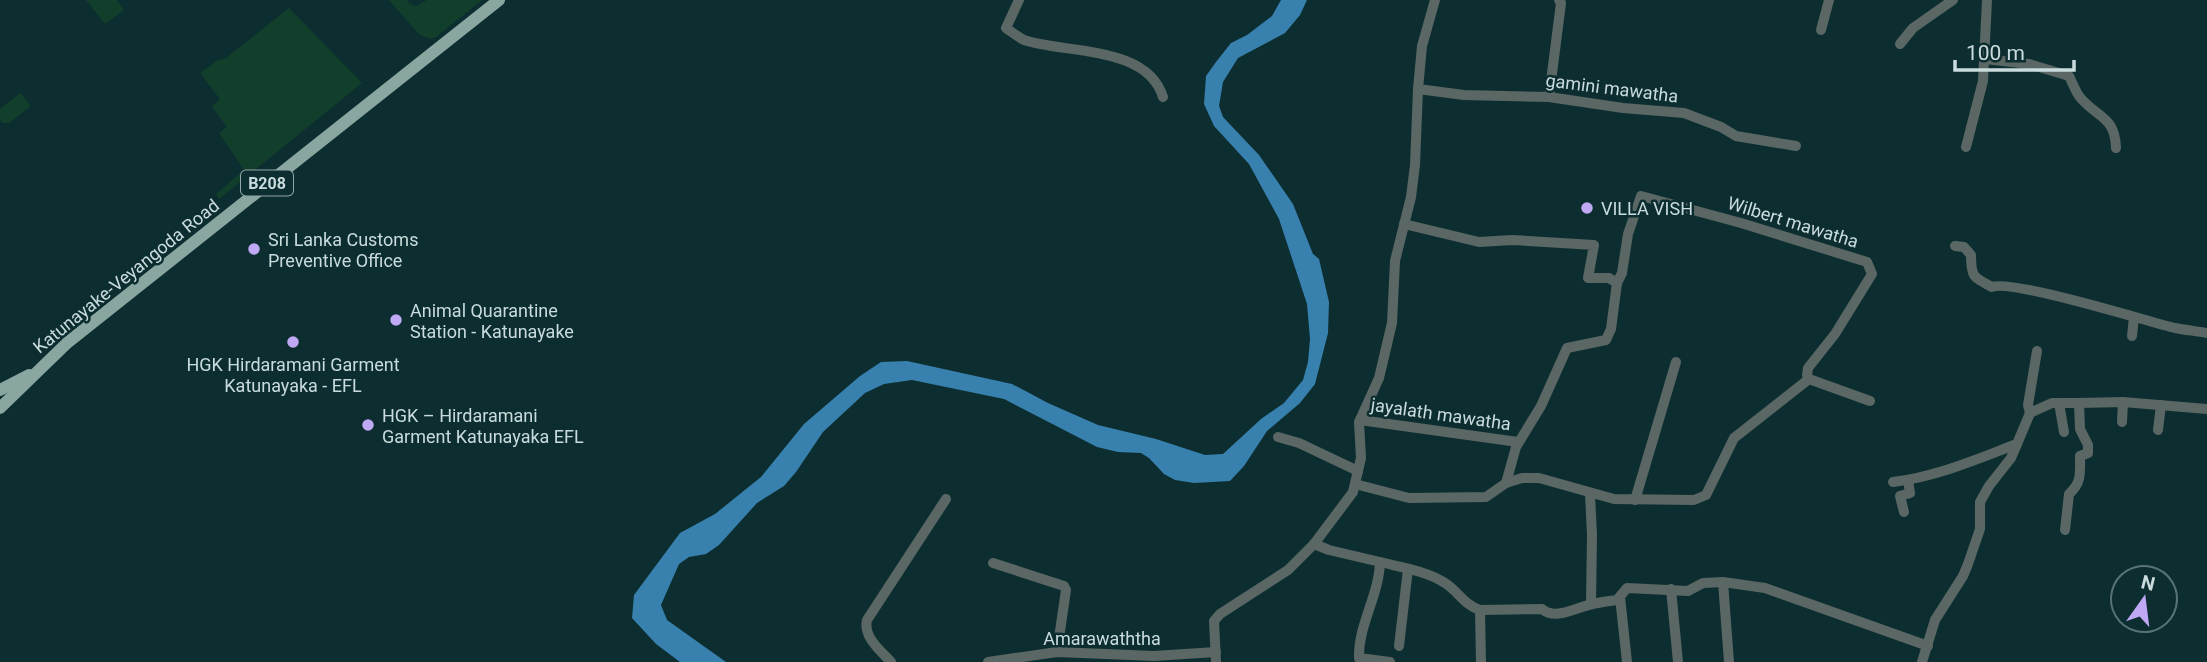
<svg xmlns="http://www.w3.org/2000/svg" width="2207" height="662" font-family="Roboto,sans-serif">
<rect width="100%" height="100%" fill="#0d2e30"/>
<g fill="#123f2b">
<path d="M86 0H117L124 10 105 24Z"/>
<path d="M389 0H407L410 4 416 6 427 0H482L436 37 430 39 419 34Z"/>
<path d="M289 8 362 83 219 199 216 194 244 170 219 133 227 127 212 106 220 99 200 73 218 60 226 58Z"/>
<path d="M20 93 31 106 9 123H3L0 120V109Z"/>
</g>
<path fill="#3880ad" d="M1281 0H1307L1300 15 1285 33 1238 58 1223 82 1219 106 1223 117 1259 155 1293 204 1313 254 1319 259 1329 302 1328 333 1315 384 1300 403 1267 431 1244 466 1230 481 1194 483 1175 480 1164 474 1149 458 1141 453 1118 452 1097 447 1004 399 912 380 884 384 865 393 823 432 796 472 784 486 757 503 719 545 706 554 689 557 679 564 661 605 667 620 726 662H680L656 644 632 618 634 595 680 533 715 514 761 477 804 424 860 376 881 362 907 361 1012 384 1048 403 1098 425 1156 439 1205 455 1223 454 1261 419 1284 403 1303 380 1308 362 1310 339 1307 304 1279 219 1249 164 1214 126 1204 104 1206 76 1216 62 1231 43 1247 35 1272 16Z"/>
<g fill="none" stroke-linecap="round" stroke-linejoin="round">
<g stroke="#5a6764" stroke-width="10">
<path d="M1019 0 1006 28C1012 32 1018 37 1024 40 1066 54 1147 45 1163 97"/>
<path d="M1821 30 1829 0"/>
<path d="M1900 44 1913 28 1953 0"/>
<path d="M1985 59 2029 64 2069 76C2072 82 2075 90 2079 96 2096 118 2115 115 2116 148"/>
<path d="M1418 89 1464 95 1549 97 1623 108 1684 113 1721 127 1736 136 1796 146"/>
<path d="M1549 97 1561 3 1559 0"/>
<path d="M1966 147 1983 81 1987 0"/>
<path d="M1404 224 1479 242 1512 240 1594 245 1588 278H1609L1617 283 1611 329 1606 340 1567 348 1541 406 1516 447 1506 483"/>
<path d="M1955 246 1964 247 1971 255C1971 277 1973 277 1992 287 2011 279 2146 321 2175 328 2185 330 2196 331 2207 333"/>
<path d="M1617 283 1622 273 1628 234 1641 196 1741 223 1867 262 1872 274 1835 334 1808 368 1807 375 1809 379 1870 401"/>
<path d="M2132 336 2134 317"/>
<path d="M2037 351 2028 405 2030 413 2052 403H2079L2123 402 2207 409"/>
<path d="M2059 403 2064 432"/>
<path d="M1360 420 1518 442"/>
<path d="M2122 422 2123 402"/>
<path d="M2158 430 2161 405"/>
<path d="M1278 437 1299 443 1358 471"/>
<path d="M1893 482C1936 477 1977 459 2017 444L2030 413"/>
<path d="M1355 484 1409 498 1486 497 1506 483 1522 478H1539L1614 499 1694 500 1706 495 1734 438 1809 379"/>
<path d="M1590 494 1592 535 1591 604"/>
<path d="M1635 500 1676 362"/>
<path d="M1904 512 1900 496 1910 493 1908 480"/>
<path d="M2065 530 2069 494C2082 483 2080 472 2080 456L2088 453V445L2080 429 2079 403"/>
<path d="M1314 544 1329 550 1380 562C1379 596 1358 625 1359 658L1390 662"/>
<path d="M1380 562C1400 567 1427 571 1445 583 1458 591 1464 605 1480 610L1542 609C1555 621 1577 607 1593 604 1601 602 1609 601 1617 600L1627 588 1688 591 1703 583 1723 582 1765 588 1928 646"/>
<path d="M993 563 1064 586 1066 590 1057 652"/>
<path d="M1723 582 1729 662"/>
<path d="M1671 589 1678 662"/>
<path d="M1620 597 1627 662"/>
<path d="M1480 610 1481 662"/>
<path d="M1399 646 1408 569"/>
<path d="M891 662C880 650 863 637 867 620L946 499"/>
<path d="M988 662 1057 652 1154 656 1216 652"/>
<path d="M1216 662 1214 621 1220 614 1288 570 1314 544 1353 492 1361 458 1359 422 1379 378 1392 323 1395 261 1411 197 1415 165 1418 89 1422 46 1435 0"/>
<path d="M1922 662 1935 620 1963 576 1968 564 1980 529V502L1989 486 2011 458 2017 444"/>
</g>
<g stroke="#8aa6a0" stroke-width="12">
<path d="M0 390 29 375"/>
<path d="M0 408 67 343 499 0"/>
</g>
</g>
<g fill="#bfa8f4" stroke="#0d2e30" stroke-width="2.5">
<circle cx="1587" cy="208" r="7"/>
<circle cx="254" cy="249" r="7"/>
<circle cx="396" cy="320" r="7"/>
<circle cx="293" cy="342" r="7"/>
<circle cx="368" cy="425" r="7"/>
</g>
<g text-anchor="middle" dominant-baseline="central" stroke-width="5" stroke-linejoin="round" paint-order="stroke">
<rect fill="#0d2e30" stroke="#91a7a8" stroke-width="2" x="241" y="170.5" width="52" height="25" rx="5"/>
<g font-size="16" font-weight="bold" fill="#c9dbdc">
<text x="267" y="183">B208</text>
</g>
<g font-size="18" fill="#c9dbdc" stroke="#0d2e30">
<text transform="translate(1612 88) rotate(7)">gamini mawatha</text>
<text transform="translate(1793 222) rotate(17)">Wilbert mawatha</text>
<text transform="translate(126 276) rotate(-39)">Katunayake-Veyangoda Road</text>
<text transform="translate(1441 414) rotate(8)">jayalath mawatha</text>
<text x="1102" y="638">Amarawaththa</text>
</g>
<g font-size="18" fill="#c9dbdc" stroke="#0d2e30" text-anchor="start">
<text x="1601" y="208">VILLA VISH</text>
<text x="268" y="239">Sri Lanka Customs<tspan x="268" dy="21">Preventive Office</tspan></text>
<text x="410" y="310">Animal Quarantine<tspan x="410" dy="21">Station - Katunayake</tspan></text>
<text x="293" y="364" text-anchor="middle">HGK Hirdaramani Garment<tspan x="293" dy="21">Katunayaka - EFL</tspan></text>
<text x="382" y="415">HGK – Hirdaramani<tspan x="382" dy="21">Garment Katunayaka EFL</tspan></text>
</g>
</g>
<g transform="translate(2144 599) rotate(14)"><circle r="33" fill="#0d2e30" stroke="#587375" stroke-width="2"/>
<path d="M0-5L12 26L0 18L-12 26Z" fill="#bfa8f4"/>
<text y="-10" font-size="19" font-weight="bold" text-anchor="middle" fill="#c9dbdc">N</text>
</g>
<path d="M1955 60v10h119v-10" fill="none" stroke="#c9dbdc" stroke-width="3.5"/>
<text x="1966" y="60" font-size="21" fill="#c9dbdc" stroke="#0d2e30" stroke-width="5" paint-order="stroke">100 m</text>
</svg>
